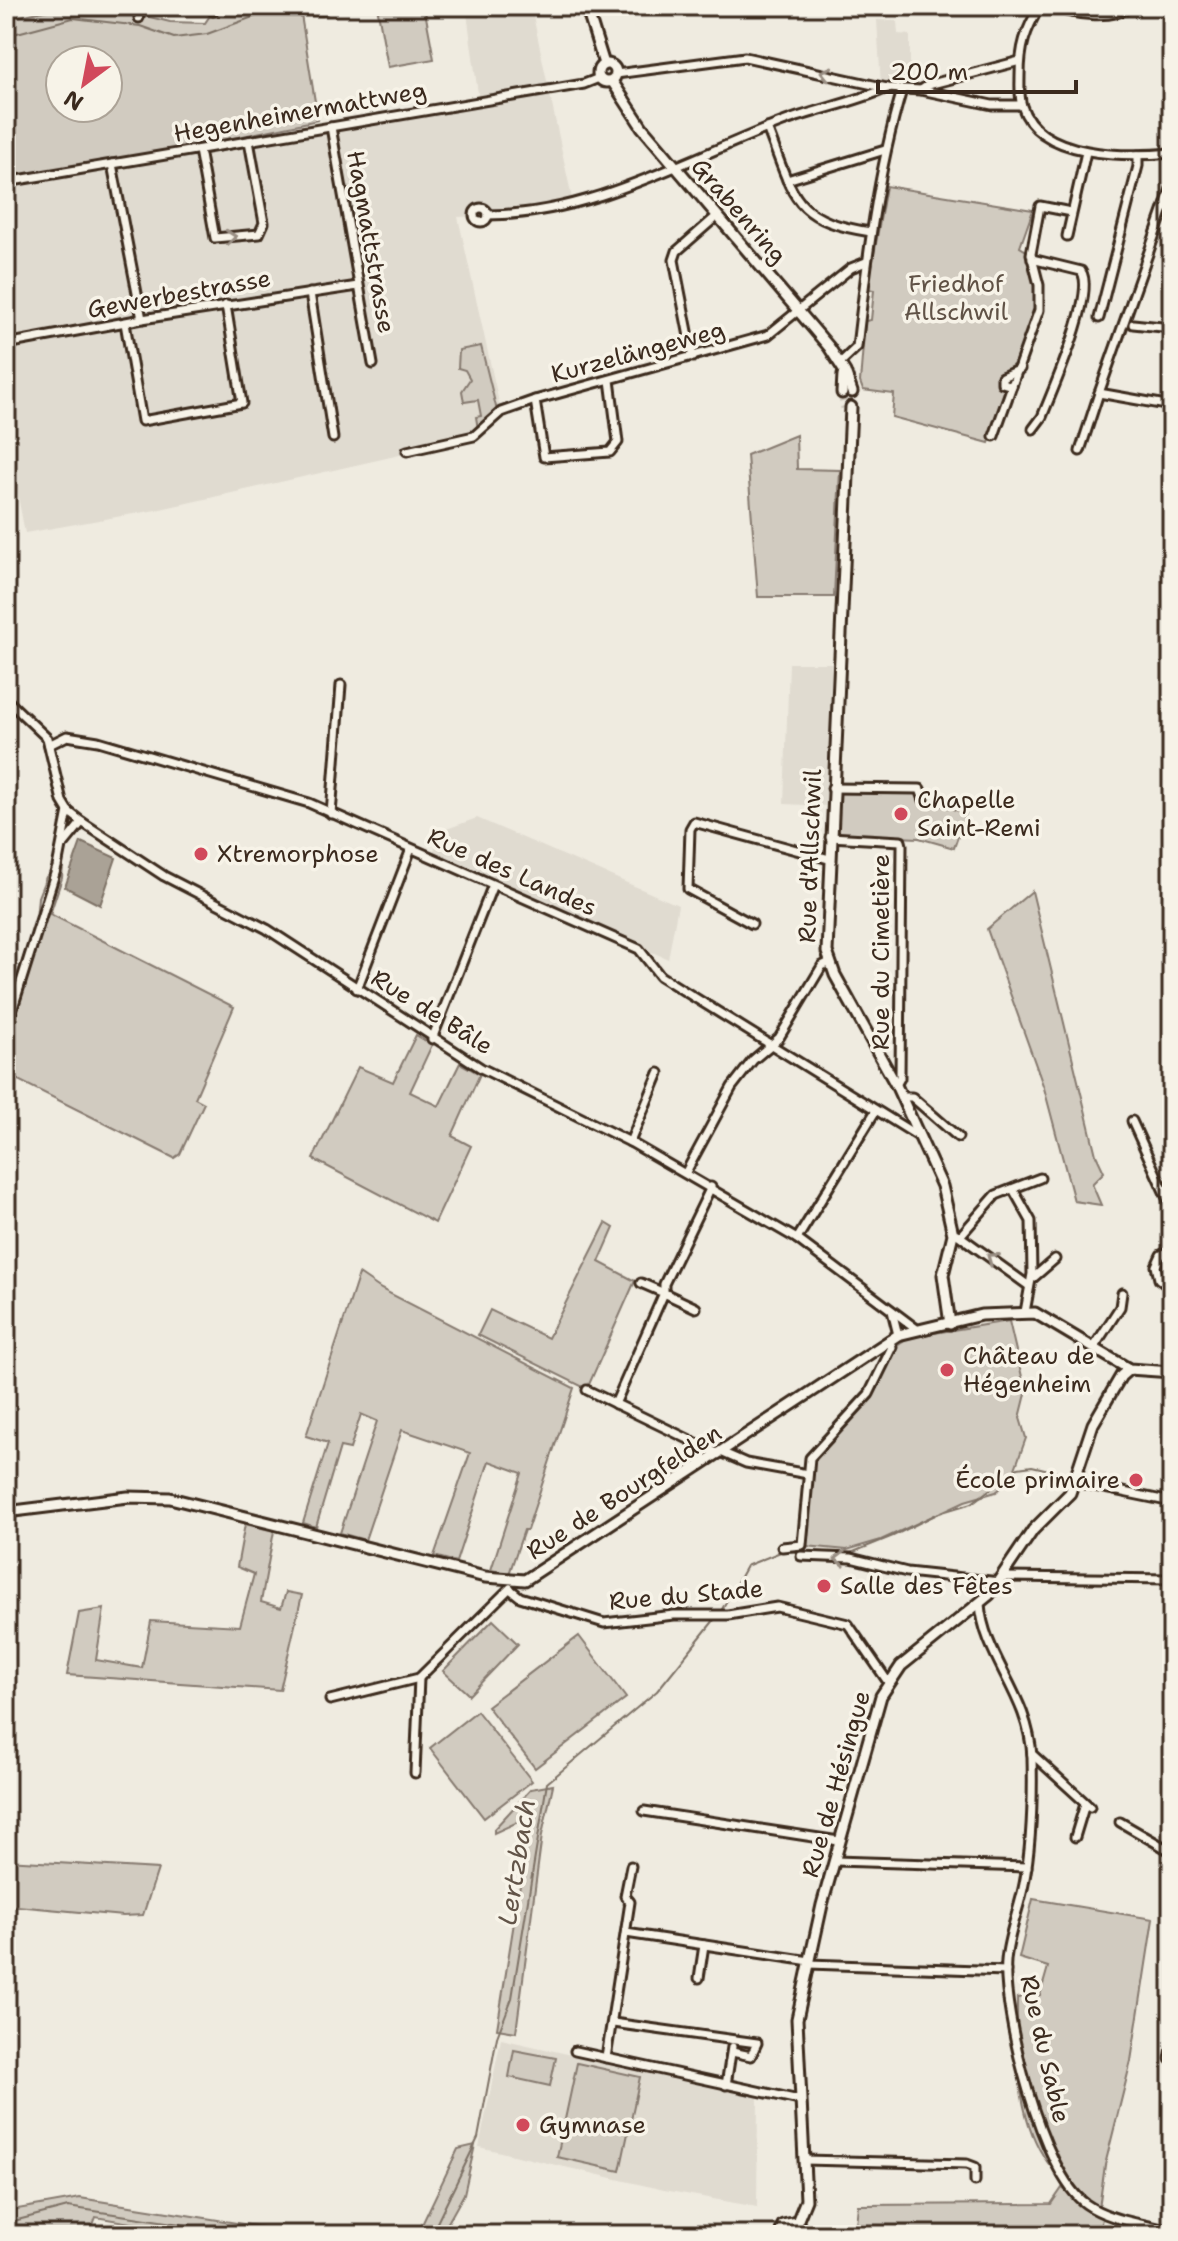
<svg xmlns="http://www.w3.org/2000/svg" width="1178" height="2241" font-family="'Shantell Sans',sans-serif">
<rect width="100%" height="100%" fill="#efebe0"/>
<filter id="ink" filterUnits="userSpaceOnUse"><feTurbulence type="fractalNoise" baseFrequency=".0125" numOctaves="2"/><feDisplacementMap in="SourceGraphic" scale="16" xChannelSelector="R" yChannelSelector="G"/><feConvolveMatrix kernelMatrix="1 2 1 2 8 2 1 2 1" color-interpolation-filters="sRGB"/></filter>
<g filter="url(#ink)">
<g fill="#e0dbd0">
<path d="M466 6H531L573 203 504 215 458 217 501 412 475 438 156 510 25 533 6 434V182L479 101Z"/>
<path d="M877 20 897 21 898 34 910 35V90L881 86Z"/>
<path d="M789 663H833L827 806 784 804Z"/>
<path d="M477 818 678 905 668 959 431 856 444 830Z"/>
<path d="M501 2039 758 2097 757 2207 664 2190 479 2147Z"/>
</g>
<g fill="#d1cbc0" stroke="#867a6f" stroke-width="2" fill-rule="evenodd">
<path d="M241 6H342L322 16 301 15 318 120 112 164 6 182V25L16 17 48 10 109 7 170 22 205 23 213 11ZM60 60H108V108H60Z"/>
<path d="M377 6H424L434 59 388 67Z"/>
<path d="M886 186 1033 210 1020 247 1028 252C1038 290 1042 351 1002 373L1000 384 1006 394 989 443 892 417 894 394 863 390 860 382 865 321 871 320 874 290 868 289Z"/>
<path d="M481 346 497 411 478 429 476 417 481 416 478 400 464 402 462 391 470 379 465 370 458 368 459 350Z"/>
<path d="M796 435 797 469 840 470 834 597H758L747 455Z"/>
<path d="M838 791 921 792 923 800 966 813 954 848 919 838 835 834Z"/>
<path d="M63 864 62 878 50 914 234 1007 195 1098 204 1103 180 1154 174 1158 6 1074V1010L36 919 38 897 46 877Z"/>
<path d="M1032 891 1096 1155 1104 1172 1092 1184 1101 1205 1074 1201 1044 1088 987 929Z"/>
<path d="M416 1035 432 1045 410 1092 439 1106 460 1063 480 1074 452 1136 471 1146 435 1223 313 1159 358 1067 393 1082Z"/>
<path d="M606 1223 614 1228 599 1262 635 1281 587 1389 478 1335 490 1310 548 1338Z"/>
<path d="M359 1274 381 1289 574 1388 527 1530H524L509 1574 491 1570 522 1473 489 1461 456 1562 434 1556 470 1453 402 1430 365 1540 340 1533 377 1421 361 1414 350 1449 340 1447 316 1527 303 1523 328 1443 306 1436Z"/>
<path d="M1009 1321 1026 1394 1020 1418 1026 1438 1011 1480 996 1492 965 1501 881 1540 847 1550 806 1546 811 1461 859 1410 881 1380 897 1345 909 1337Z"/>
<path d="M245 1524 274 1531 261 1602 281 1608 286 1592 302 1595 280 1690 67 1675 79 1613 104 1609 96 1660 142 1668 151 1621 240 1626 254 1574 237 1567Z"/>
<path d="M493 1620 518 1644 469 1695 443 1671Z"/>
<path d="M579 1636 626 1698 535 1768 487 1706Z"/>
<path d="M477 1711 532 1781 484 1818 430 1748Z"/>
<path d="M553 1785 542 1835 516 2032 497 2029 531 1816 494 1833V1829L531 1789Z"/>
<path d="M6 1860 158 1869 143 1915 123 1916 6 1905Z"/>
<path d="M1033 1899 1153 1919 1131 2061 1105 2165 1099 2208C1082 2194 1056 2177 1044 2157 1015 2111 1017 2051 1017 1998L1040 1995 1048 1967 1019 1958Z"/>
<path d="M514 2050 556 2058 550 2086 509 2077Z"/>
<path d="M577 2063 640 2077 620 2171 557 2157Z"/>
<path d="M475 2145 464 2194 441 2235H417L458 2149Z"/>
<path d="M1062 2188 1102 2219 1098 2235H855L858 2205 1051 2204Z"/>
<path d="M80 2198 312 2235H200L96 2217 89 2235H6V2211Z"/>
</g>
<path fill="#aaa296" stroke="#7e7266" stroke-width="2" d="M81 842 116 858 100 905 65 887Z"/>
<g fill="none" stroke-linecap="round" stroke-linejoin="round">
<g stroke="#7e7266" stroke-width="2">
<path d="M6 36 73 18 140 26 174 38 207 34 261 14 306 6"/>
<path d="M846 1555 893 1536 939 1513 972 1503 1018 1468 1032 1466 1070 1475"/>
<path d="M721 1611 746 1566 783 1551 816 1553"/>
<path d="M6 2223 68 2207 252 2235"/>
<path d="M431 2235 478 2138 497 2037 512 1998 547 1783 657 1691 715 1619"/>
</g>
<path stroke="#cbc4b9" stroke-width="9" stroke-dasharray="9 4.5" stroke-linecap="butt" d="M842 393 845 408"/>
<defs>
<g id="minor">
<path d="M139 6V18"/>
<path d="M213 6V11"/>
<path d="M1040 6C1025 31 1020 47 1020 76 1020 85 1019 97 1022 106 1039 159 1129 157 1172 153"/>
<path d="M1049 6C1071 14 1111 21 1132 6"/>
<path d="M1163 6 1172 9"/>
<path d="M616 74 745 57 887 88 921 90 992 105H1021"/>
<path d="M921 90 928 85 1020 61"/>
<path d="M331 127 373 364"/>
<path d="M767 128C794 196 791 220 871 232"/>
<path d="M199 150 215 238 259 234 264 223 249 141"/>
<path d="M112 164 142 319"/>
<path d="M787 180 885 150"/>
<path d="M6 182 584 84 599 78"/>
<path d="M1172 186 1099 393 1172 406"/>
<circle cx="481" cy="215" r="7"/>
<path d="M488 215C591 215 688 158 783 122 817 109 854 103 887 88"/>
<path d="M1067 236 1086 152"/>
<path d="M1032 259 1081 271C1097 292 1052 391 1042 417L1033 429"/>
<path d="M310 293 333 438"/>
<path d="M1099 318 1138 166V155"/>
<path d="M125 323 142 421 242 403 226 305"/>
<path d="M1133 324 1172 328"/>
<path d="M6 344 142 319 358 286"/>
<path d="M693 357 674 260 677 251 717 216"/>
<path d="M840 363 857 347C867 260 877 174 902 90"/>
<path d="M1012 386 1002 383V377L1020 369"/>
<path d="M535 400 544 457 610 452 618 442 610 380"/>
<path d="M994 436 1039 310V285L1031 254 1040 206 1071 212"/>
<path d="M1172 449V465"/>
<path d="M407 451 474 436 501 412 535 400 768 335 851 268 866 262"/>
<path d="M1080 451 1099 393"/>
<path d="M6 699 47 738 62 801 68 811 82 822 164 876 267 929 481 1068 630 1142 797 1239 918 1330"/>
<path d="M49 745 67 736 98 741 309 803 639 949 660 976 918 1136"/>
<path d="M832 788 920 789 924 800"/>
<path d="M331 814 341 685"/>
<path d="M830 837 901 841 902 845 900 1078 896 1085"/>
<path d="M64 844 82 822"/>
<path d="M752 924 688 889 690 829 694 822 829 859"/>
<path d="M357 989 411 849"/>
<path d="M6 1030 57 867 68 811"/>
<path d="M432 1039 492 887"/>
<path d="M901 1097H912L958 1137"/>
<path d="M1132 1121 1172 1209"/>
<path d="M630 1142 659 1073"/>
<path d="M686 1172 732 1087 753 1060 779 1038 822 966 830 962"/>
<path d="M1013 1189 1031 1221 1032 1274 1025 1312"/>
<path d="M957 1234 1029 1286"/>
<path d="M961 1235 996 1195 1040 1178"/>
<path d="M797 1239 875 1112"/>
<path d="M1172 1250 1161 1255 1156 1266 1159 1279 1172 1289"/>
<path d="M1033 1278 1055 1259"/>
<path d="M696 1308 664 1293V1284L711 1187"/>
<path d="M892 1311 898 1335"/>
<path d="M1094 1347 1120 1307 1122 1293"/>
<path d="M587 1390 719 1454"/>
<path d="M615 1404 664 1293 641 1283"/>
<path d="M721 1452 746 1463 808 1474"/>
<path d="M1074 1482 1172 1502"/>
<path d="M782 1547 802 1545 810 1458 869 1394 892 1347 889 1340"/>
<path d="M801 1556 851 1558 907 1572 1000 1582"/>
<path d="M1003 1577 1172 1579"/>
<path d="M510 1589 520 1597 604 1623 674 1615H728L777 1607 848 1624 888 1682"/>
<path d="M980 1604C984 1658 1029 1695 1032 1757 1033 1799 1032 1843 1024 1884 1019 1910 1008 1935 1006 1961 1002 2013 1042 2174 1086 2204 1110 2221 1144 2223 1172 2232"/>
<path d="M330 1700 419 1678 510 1588"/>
<path d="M1032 1754 1090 1807"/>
<path d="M415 1773 419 1678"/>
<path d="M644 1811 839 1841"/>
<path d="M1120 1822 1172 1852"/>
<path d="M1075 1837 1085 1804"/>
<path d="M835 1861 1027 1867"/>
<path d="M626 1933 810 1961"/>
<path d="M809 1964 1006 1971"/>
<path d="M699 1978 704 1945"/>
<path d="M613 2023 757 2043 751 2056 732 2052"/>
<path d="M575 2051 799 2100"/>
<path d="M606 2058 630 1902 625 1896 631 1866"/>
<path d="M1170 2059 1172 2048"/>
<path d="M726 2085 732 2047"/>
<path d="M804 2160 967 2164 975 2167V2181"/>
</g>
<g id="major">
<path d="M586 6 604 64"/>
<circle cx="607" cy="73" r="9"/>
<path d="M612 81 642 127 829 347 845 372 852 392"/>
<path d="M842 393 843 375"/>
<path d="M851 407 827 952 835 975 896 1085 942 1186 953 1234 943 1275 950 1324"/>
<path d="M6 1512 128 1497 170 1498 485 1577 525 1580 898 1335 981 1315 1035 1313 1129 1369 1172 1372"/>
<path d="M797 2222 806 2200 797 2019 822 1905 881 1696 901 1666 989 1595 1033 1530 1070 1493 1093 1424 1121 1376 1129 1369"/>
<path d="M797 2222 805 2235"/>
<path d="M780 2235 783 2225 797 2222"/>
</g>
</defs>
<use href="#minor" stroke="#3b2a1e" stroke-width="13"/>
<use href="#major" stroke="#3b2a1e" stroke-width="15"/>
<use href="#minor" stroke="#f7f3e8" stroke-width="7"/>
<use href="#major" stroke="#f7f3e8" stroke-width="9"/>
<path stroke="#3b2a1e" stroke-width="2" d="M1066 6 1122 11 1131 6"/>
</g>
<defs><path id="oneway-chevron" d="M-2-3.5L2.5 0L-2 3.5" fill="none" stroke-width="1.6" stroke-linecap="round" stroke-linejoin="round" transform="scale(2)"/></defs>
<g stroke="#998e83">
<use href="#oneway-chevron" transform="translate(826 73) rotate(-166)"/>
<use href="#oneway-chevron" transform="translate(231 237) rotate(-5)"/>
<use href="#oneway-chevron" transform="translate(992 1258) rotate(-144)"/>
<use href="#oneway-chevron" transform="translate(840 1559) rotate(-180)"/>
</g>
</g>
<g fill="#d1495b" stroke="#f7f3e8" stroke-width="3">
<circle cx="901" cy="814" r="8"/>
<circle cx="201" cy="854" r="8"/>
<circle cx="947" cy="1370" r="8"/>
<circle cx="1136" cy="1480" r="8"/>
<circle cx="824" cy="1586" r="8"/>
<circle cx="523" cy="2125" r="8"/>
</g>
<g text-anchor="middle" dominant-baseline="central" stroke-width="7" stroke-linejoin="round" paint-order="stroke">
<g font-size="24" fill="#3b2a1e" stroke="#f7f3e8">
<text transform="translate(300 112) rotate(-10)">Hegenheimermattweg</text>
<text transform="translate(739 211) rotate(49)">Grabenring</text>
<text transform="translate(371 242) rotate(80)">Hagmattstrasse</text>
<text transform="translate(179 294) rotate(-10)">Gewerbestrasse</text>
<text transform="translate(638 352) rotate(-15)">Kurzelängeweg</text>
<text transform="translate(810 856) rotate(-88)">Rue d'Allschwil</text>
<text transform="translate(512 872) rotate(24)">Rue des Landes</text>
<text transform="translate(881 952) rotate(-90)">Rue du Cimetière</text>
<text transform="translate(432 1012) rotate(32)">Rue de Bâle</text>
<text transform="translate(624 1492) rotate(-33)">Rue de Bourgfelden</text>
<text transform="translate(686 1595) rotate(-5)">Rue du Stade</text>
<text transform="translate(836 1784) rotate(-74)">Rue de Hésingue</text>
<text transform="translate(1045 2049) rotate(77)">Rue du Sable</text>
</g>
<g font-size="24" fill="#605246" stroke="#f7f3e8">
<text x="956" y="284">Friedhof<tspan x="956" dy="28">Allschwil</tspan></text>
</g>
<g font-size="24" fill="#3b2a1e" stroke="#f7f3e8" text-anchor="start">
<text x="917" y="800">Chapelle<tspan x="917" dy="28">Saint-Remi</tspan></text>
<text x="217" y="854">Xtremorphose</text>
<text x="963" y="1356">Château de<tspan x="963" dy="28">Hégenheim</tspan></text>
<text x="1120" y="1480" text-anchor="end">École primaire</text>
<text x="840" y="1586">Salle des Fêtes</text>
<text x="539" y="2125">Gymnase</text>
</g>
<g font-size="26" font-style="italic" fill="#625448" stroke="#f7f3e8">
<text transform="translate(516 1862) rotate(-81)">Lertzbach</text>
</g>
</g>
<rect width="1178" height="2241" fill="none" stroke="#f7f3e8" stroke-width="32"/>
<rect x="16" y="16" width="1146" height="2209" fill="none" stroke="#3b2a1e" stroke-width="3" filter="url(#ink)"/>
<g transform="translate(84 84) rotate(212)"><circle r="38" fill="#f7f3e8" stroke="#aca397" stroke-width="2"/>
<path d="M0-6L14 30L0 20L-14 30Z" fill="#d1495b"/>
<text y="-12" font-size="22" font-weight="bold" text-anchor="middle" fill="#3b2a1e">N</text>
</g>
<path d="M878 80v12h198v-12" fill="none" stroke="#3b2a1e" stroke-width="4"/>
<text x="890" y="80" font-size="24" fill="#3b2a1e" stroke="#f7f3e8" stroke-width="6" paint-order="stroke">200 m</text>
</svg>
